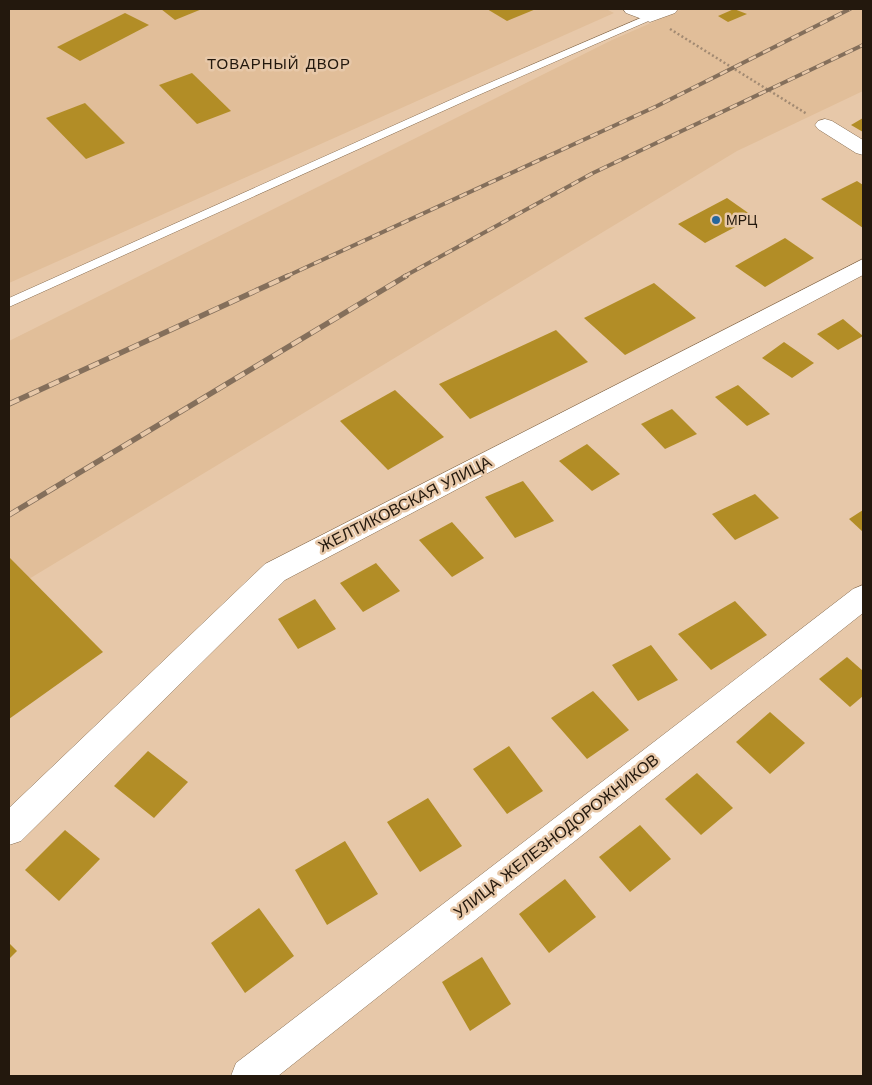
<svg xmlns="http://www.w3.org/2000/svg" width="872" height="1085" font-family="'Work Sans',sans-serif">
<rect width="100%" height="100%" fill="#e7c8a9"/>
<g fill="#e1be99">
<path d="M9 9H606L614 13 9 283Z"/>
<path d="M683 9H863V91L737 151 9 591V341L612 40Z"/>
</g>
<g fill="#b28d26">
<path d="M161 9H202L175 20Z"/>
<path d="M487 9H536L507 21Z"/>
<path d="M734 9 747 14 728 22 718 16Z"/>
<path d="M125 13 149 25 80 61 57 47Z"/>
<path d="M192 73 231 111 197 124 159 85Z"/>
<path d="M85 103 125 143 86 159 46 118Z"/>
<path d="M863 118V132L851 125Z"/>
<path d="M857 181 863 185V228L821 199Z"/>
<path d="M727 198 754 217 705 243 678 224Z"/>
<path d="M785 238 814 258 765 287 735 266Z"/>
<path d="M654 283 696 318 625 355 584 318Z"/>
<path d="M843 319 863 336 838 350 817 334Z"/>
<path d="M556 330 588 362 470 419 439 384Z"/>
<path d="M784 342 814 363 792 378 762 358Z"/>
<path d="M738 385 770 414 747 426 715 397Z"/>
<path d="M395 390 444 437 388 470 340 421Z"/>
<path d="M672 409 697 434 665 449 641 424Z"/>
<path d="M587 444 620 474 592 491 559 461Z"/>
<path d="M523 481 554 521 515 538 485 497Z"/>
<path d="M755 494 779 518 735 540 712 514Z"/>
<path d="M863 510V532L849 519Z"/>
<path d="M452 522 484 558 452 577 419 540Z"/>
<path d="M9 557 103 652 9 719Z"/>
<path d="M376 563 400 591 363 612 340 583Z"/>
<path d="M315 599 336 629 298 649 278 619Z"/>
<path d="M735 601 767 635 711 670 678 634Z"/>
<path d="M651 645 678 680 638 701 612 665Z"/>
<path d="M847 657 863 671V696L850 707 819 679Z"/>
<path d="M593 691 629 730 587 759 551 718Z"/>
<path d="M770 712 805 743 770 774 736 742Z"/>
<path d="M509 746 543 791 507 814 473 769Z"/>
<path d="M148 751 188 782 154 818 114 786Z"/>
<path d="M697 773 733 808 701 835 665 799Z"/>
<path d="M428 798 462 846 420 872 387 822Z"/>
<path d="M640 825 671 859 630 892 599 857Z"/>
<path d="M65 830 100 859 59 901 25 870Z"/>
<path d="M345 841 378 894 327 925 295 870Z"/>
<path d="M565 879 596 917 549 953 519 914Z"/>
<path d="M259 908 294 956 245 993 211 943Z"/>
<path d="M9 943 17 951 9 959Z"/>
<path d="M482 957 511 1004 470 1031 442 982Z"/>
</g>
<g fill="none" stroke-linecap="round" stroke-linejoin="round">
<defs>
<path id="lane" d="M650 14 655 17 653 19 474 97 9 307V298L466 93Z"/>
<g id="street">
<path d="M623 9H678L675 13 650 22 626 13Z"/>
<path d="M825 119 832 121 863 140V155L856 153 818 129 815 125 818 121Z"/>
<path d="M863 259V275L285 580 21 841 9 845V808L265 564Z"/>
<path d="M863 585V613L278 1076H231L236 1063 853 589Z"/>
</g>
</defs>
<use href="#lane" stroke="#876c4f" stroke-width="1"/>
<use href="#street" stroke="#876c4f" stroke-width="1"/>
<path stroke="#a28a72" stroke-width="2.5" stroke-dasharray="2 2.5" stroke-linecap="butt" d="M670 29 807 114"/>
<use href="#lane" fill="#fff" fill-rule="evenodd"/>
<use href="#street" fill="#fff" fill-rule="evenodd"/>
<defs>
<g id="rail-far1">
<path d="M285 277 657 106 850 9"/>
<path d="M403 277 593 173 863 45"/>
</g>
<g id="rail">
<path d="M9 404 288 276"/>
<path d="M9 515 406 276"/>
</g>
</defs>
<use href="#rail-far1" stroke="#846f5b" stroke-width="4"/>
<use href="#rail" stroke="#846f5b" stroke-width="5.5"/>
<use href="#rail-far1" stroke="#e7c8a9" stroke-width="2.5" stroke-dasharray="8" stroke-linecap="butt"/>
<use href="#rail" stroke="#e7c8a9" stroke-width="4" stroke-dasharray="11" stroke-linecap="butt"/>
</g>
<circle fill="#26669c" stroke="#e7c8a9" stroke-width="2" cx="716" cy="220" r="5"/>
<g text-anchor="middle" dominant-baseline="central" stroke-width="5" stroke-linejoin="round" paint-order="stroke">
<g font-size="14" fill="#23180d" stroke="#e7c8a9" text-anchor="start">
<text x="726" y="220">МРЦ</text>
</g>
<g font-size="15" letter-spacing="1" fill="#23180d" stroke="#e7c8a9">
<text x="279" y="64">ТОВАРНЫЙ ДВОР</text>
</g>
<g font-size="16" fill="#23180d" stroke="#e7c8a9">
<text transform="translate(405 504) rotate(-27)">ЖЕЛТИКОВСКАЯ УЛИЦА</text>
<text transform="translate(556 836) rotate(-38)">УЛИЦА ЖЕЛЕЗНОДОРОЖНИКОВ</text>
</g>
</g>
<rect width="872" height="1085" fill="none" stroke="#23180d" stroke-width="20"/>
</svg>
